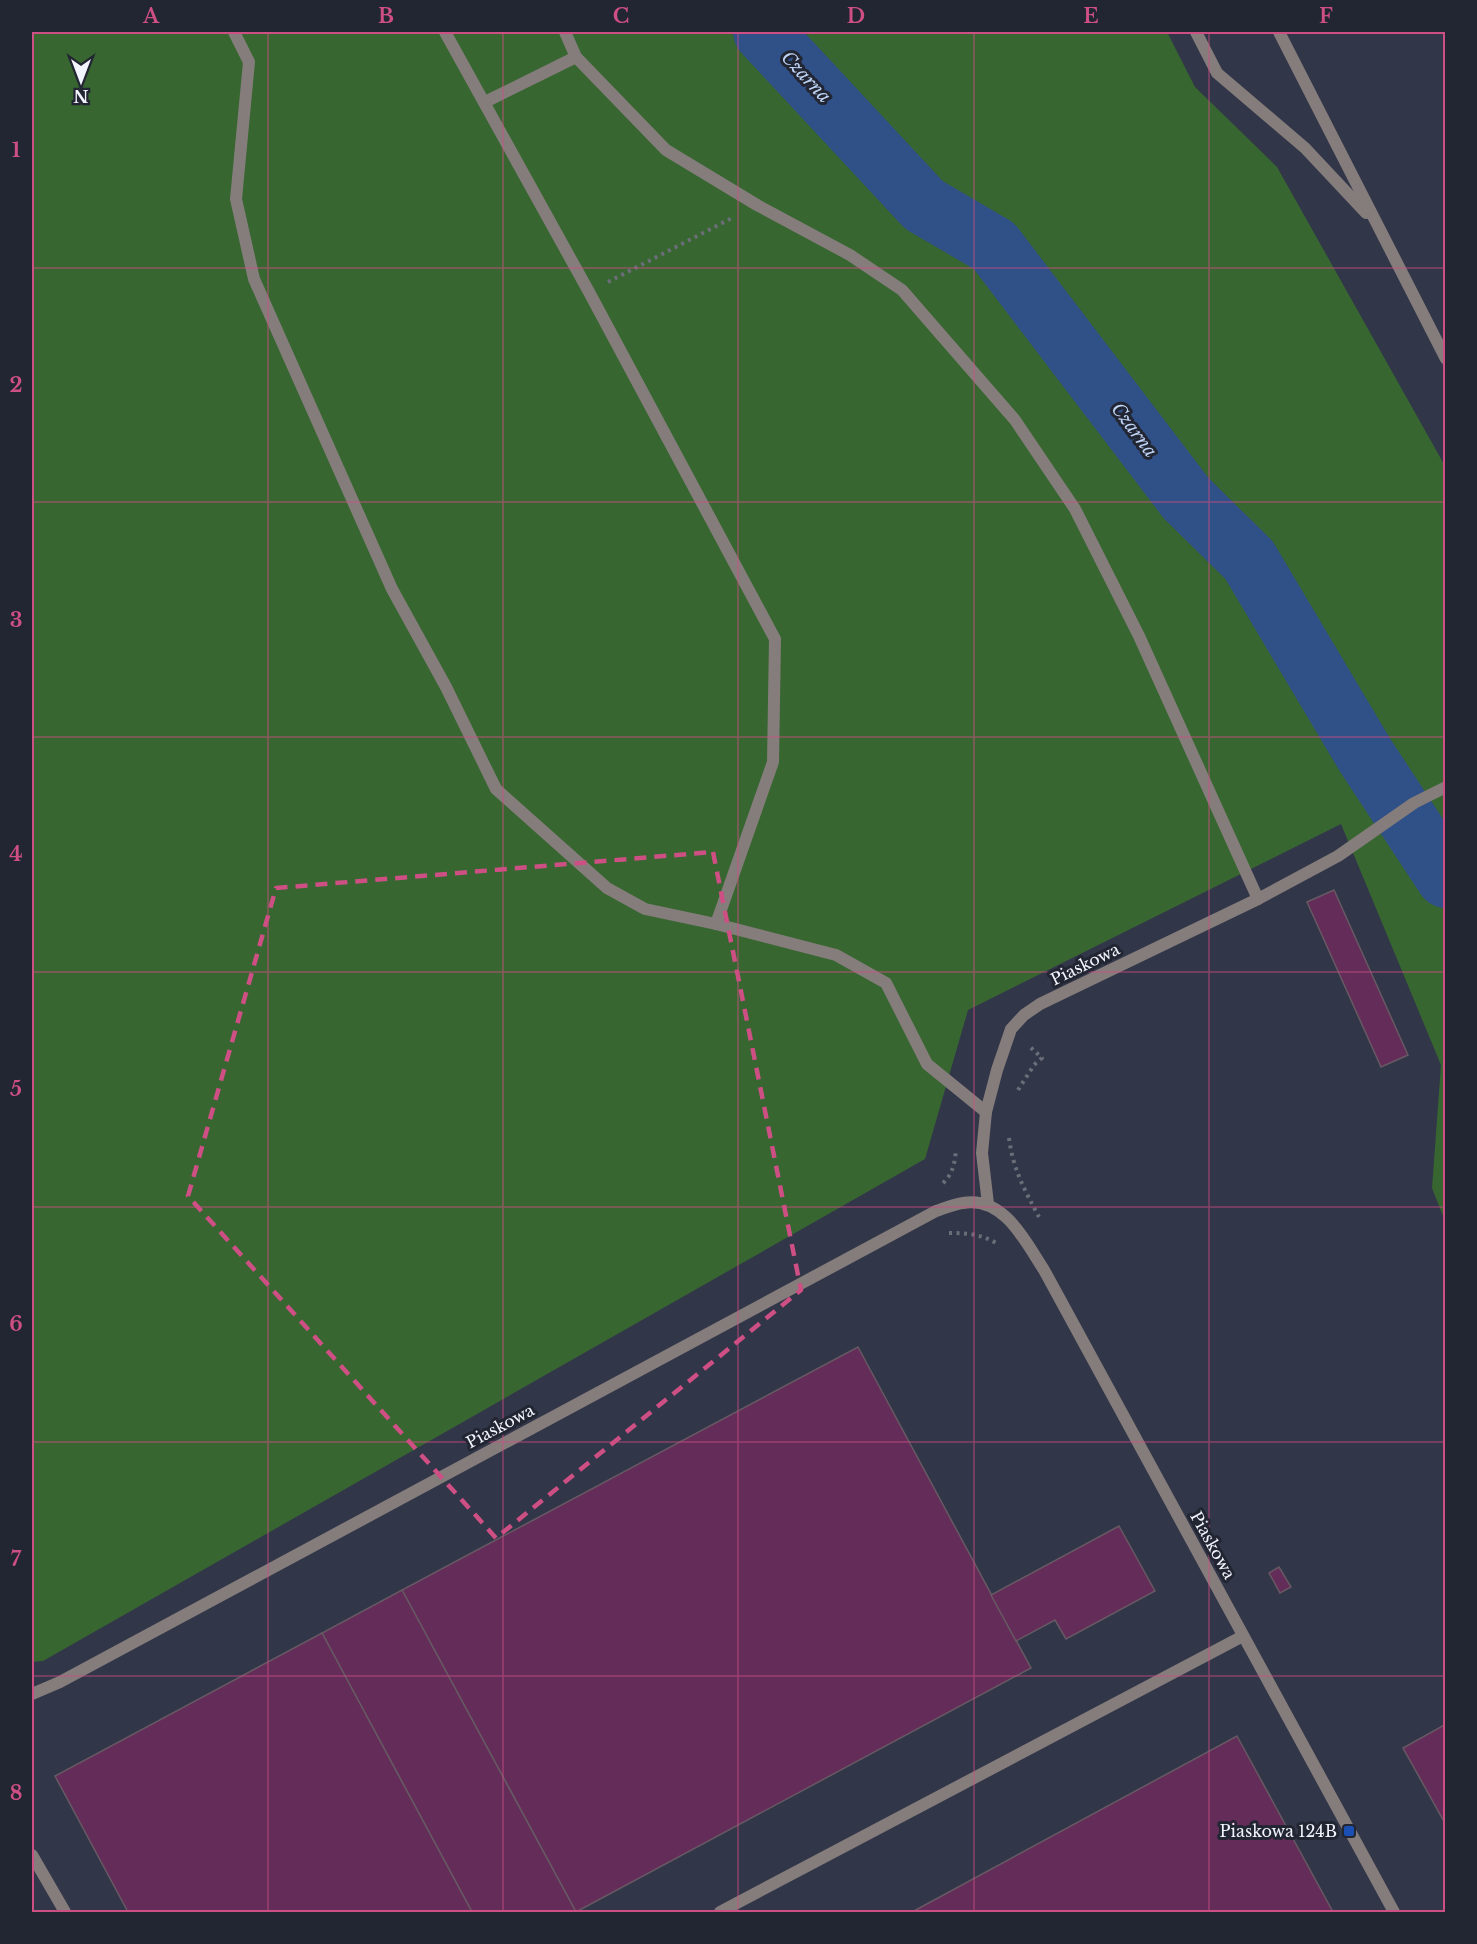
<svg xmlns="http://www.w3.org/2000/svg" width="1477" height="1944" font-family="'Libre Baskerville',serif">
<rect width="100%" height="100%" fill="#2c2f3c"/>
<rect fill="#323649" x="32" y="32" width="1413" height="1880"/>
<path fill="#386631" d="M32 32H1167L1195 87 1277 167 1445 466V1221L1432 1188 1441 1065 1341 824 968 1010 925 1159 43 1661 32 1662Z"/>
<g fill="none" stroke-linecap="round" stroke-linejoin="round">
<path stroke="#305088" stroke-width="60" d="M763 32 924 205 994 246 1186 498 1249 560 1365 755 1446 878"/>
</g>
<g fill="#642d59" stroke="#675963" stroke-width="1.5">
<path d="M1334 890 1408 1055 1381 1067 1307 902Z"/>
<path d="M858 1347 1031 1668 576 1912 402 1590Z"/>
<path d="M1119 1526 1155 1591 1066 1639 1055 1620 1016 1641 991 1595Z"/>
<path d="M1279 1567 1291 1587 1280 1593 1269 1573Z"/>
<path d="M402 1590 576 1912H472L322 1633Z"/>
<path d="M322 1633 472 1912H128L55 1776Z"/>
<path d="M1446 1724V1825L1403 1748Z"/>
<path d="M1237 1736 1333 1912H912Z"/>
</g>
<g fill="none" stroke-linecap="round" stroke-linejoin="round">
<g stroke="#6b6e79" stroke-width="4" stroke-dasharray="3 4.5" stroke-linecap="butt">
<path d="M608 282 732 218"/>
<path d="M1018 1090 1034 1065 1042 1058 1028 1045"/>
<path d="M1009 1138C1013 1169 1024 1189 1039 1217"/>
<path d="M943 1183C953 1174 955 1162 956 1149"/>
<path d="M949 1233C966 1233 981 1234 996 1243"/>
</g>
<g stroke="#857d7b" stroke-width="12">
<path d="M234 32 249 62 236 199 254 279 392 589 446 687 496 789 607 888 645 909 716 924 836 955 886 983 927 1064 986 1112"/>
<path d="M445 32 589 292 775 639 773 762 716 924"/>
<path d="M565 32 576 57 666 150 757 205 850 255 902 290 1015 420 1075 509 1139 636 1258 899"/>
<path d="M1196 32 1217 73 1305 148 1366 213"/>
<path d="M1279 32 1446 359"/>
<path d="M485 102 576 57"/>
<path d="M988 1204 982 1153 986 1112 997 1070 1011 1029 1024 1015 1040 1004 1258 899 1338 856 1414 803 1446 787"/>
<path d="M32 1694 60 1682 936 1211C945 1208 954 1204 963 1203 1004 1196 1025 1241 1044 1270L1394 1912"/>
<path d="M32 1855 65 1912"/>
<path d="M720 1912 1243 1636"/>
</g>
</g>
<path fill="none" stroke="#ce4f84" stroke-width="4.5" stroke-dasharray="12 8" stroke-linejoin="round" d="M713 852 801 1290 496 1538 188 1196 276 888Z"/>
<path fill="none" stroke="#ce4f84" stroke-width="1.5" stroke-opacity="0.55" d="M268 32V1912M503 32V1912M738 32V1912M974 32V1912M1209 32V1912M32 268H1446M32 502H1446M32 737H1446M32 972H1446M32 1207H1446M32 1442H1446M32 1676H1446"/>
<rect fill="#1a4fb4" stroke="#222532" stroke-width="2" x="1343" y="1825" width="12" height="12" rx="3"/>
<g text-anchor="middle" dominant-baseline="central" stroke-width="6" stroke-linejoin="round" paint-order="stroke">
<g font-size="16" fill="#f2f5fd" stroke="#222532">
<text transform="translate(1085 964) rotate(-26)">Piaskowa</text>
<text transform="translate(500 1426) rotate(-28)">Piaskowa</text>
<text transform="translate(1213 1545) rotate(61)">Piaskowa</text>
</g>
<g font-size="16" fill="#f2f5fd" stroke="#222532" text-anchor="end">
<text x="1337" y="1831">Piaskowa 124B</text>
</g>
<g font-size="18" font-style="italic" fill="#bed3f5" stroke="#222532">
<text transform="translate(806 77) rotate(47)">Czarna</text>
<text transform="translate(1134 430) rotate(53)">Czarna</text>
</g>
</g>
<rect width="1477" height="1944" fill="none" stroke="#222532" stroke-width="66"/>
<g transform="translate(81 81) rotate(180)" stroke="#222532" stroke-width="4.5" paint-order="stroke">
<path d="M0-4.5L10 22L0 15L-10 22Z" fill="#f2f5fd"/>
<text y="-9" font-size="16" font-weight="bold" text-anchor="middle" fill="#f2f5fd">N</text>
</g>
<rect x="33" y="33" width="1411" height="1878" fill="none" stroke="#ce4f84" stroke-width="2"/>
<g font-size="20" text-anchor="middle" font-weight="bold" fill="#ce4f84">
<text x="151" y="23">A</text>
<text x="386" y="23">B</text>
<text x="621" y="23">C</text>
<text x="856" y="23">D</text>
<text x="1091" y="23">E</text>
<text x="1326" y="23">F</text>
<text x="16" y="157">1</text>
<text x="16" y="392">2</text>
<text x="16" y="627">3</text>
<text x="16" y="861">4</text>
<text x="16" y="1096">5</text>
<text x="16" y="1331">6</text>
<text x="16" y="1566">7</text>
<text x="16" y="1800">8</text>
</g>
</svg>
